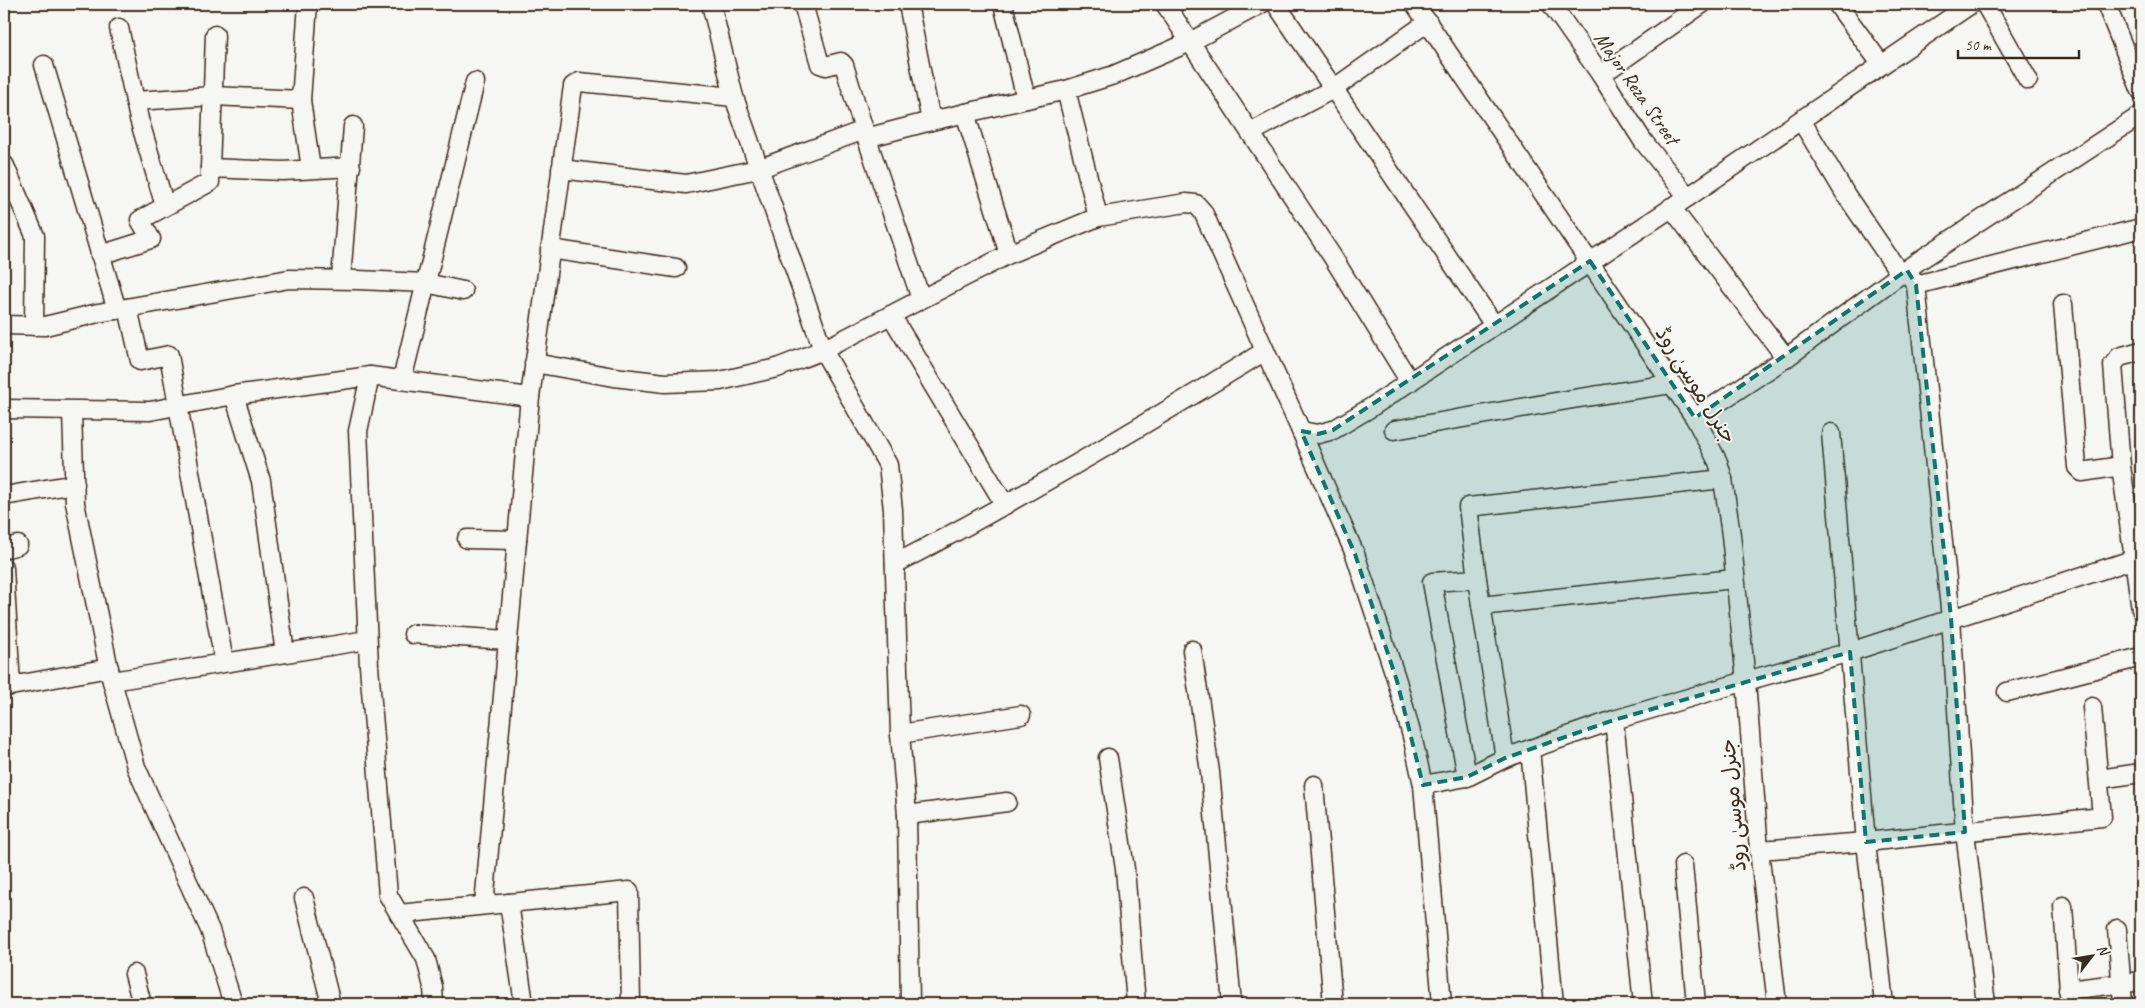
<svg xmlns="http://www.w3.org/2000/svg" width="2145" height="1008" font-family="Caveat,'Playpen Sans Arabic',sans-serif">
<rect width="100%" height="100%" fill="#f6f6f2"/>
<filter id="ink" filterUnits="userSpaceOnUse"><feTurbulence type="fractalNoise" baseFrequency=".02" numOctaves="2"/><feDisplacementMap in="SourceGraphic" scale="10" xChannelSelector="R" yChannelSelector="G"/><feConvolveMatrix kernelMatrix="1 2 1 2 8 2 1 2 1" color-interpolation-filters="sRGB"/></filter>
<g filter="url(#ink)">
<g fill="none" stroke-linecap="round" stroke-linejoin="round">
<defs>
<g id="minor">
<path d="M308 4 301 100 311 169"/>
<path d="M711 4 734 97"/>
<path d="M803 4 820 64 826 66 841 62 844 65 864 130 921 299"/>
<path d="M908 4 931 121"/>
<path d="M1003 4 1026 99"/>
<path d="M1165 4 1332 256 1410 382"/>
<path d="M1276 4 1494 325"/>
<path d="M1415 4 1695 418 1718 462 1723 479 1731 535 1746 681 1759 850 1777 1004"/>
<path d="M1551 4 1601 75 1643 141 1688 197"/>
<path d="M1837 4 1881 64"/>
<path d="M1985 4 2028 80"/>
<path d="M2106 4 2141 91"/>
<path d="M119 28 139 119 165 206"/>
<path d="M44 65 117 310"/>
<path d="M1601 75 1702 4"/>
<path d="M1066 90 1098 217"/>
<path d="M135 101 213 96 301 100"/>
<path d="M965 113 1009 254"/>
<path d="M1801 120 1846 195 1901 275"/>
<path d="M1252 132 1333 89 1428 22"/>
<path d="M866 138 931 121 1066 90 1114 75 1190 42 1261 4"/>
<path d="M4 164 35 236 34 326"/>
<path d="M210 168 215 35"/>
<path d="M561 169 686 184 758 169 864 130"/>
<path d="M1671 207 1786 358"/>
<path d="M550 249 676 268"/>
<path d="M100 255 151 239 140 220 210 182V168L283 171 351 167"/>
<path d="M1907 270 1916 285 1951 618 1965 832 1986 1004"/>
<path d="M341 279 353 126"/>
<path d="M1916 285 2141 228"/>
<path d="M2063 304 2077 467 2082 472 2121 466"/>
<path d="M128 308 140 361 169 355 224 662"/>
<path d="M891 315 1005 505"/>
<path d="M4 325 45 326 98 313 289 279 358 280 426 283 463 291"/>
<path d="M2141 351 2119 357 2113 365 2121 466 2141 609"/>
<path d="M534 363 614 377 665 383 720 381 777 368 823 350 1009 254 1098 217 1186 203 1196 204 1203 212 1301 431 1318 434 1333 430 1370 408 1688 197 1971 4"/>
<path d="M370 376 358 431 369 666 388 895 426 959 433 987 434 1004"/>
<path d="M402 380 475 82"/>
<path d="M234 395 261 481 285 653"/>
<path d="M4 409 150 411 234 395 370 376 530 397"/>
<path d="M72 412 75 503 110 674 136 767 210 930 233 1004"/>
<path d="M1695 418 1786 358 1917 262 2141 115"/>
<path d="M1394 430 1573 399 1671 384"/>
<path d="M1301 431 1355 554 1397 681 1413 740 1423 785 1442 1004"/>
<path d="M1831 433 1866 842 1884 1004"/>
<path d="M4 496 75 484"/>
<path d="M467 539 517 540"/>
<path d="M4 549 18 545"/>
<path d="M895 564C1022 498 1144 425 1265 351"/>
<path d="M4 568 11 686 109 668"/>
<path d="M1481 606 1734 579"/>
<path d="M413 634 508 640"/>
<path d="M1192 650 1210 772 1232 1004"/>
<path d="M112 681 367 640"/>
<path d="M2007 692 2141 657"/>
<path d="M1614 720 1643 1004"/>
<path d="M900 734 1021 715"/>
<path d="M1530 749 1554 1004"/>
<path d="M1108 758 1125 869 1136 1004"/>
<path d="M1505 758 1477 579 1468 507 1723 479"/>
<path d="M1467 777 1432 582 1477 579"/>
<path d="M2099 779 2141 773"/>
<path d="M1314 785 1333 1004"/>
<path d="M1423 785 1467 777 1505 758 1614 720 1746 681 1850 652 2141 557"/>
<path d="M907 815 1007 802"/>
<path d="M1759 850 1866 842 2102 817 2092 707"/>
<path d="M1683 865 1696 1004"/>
<path d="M304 898 331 1004"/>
<path d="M509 903 524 1004"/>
<path d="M484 905 530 397 573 86 579 82 734 97 823 350 888 465 893 510 900 734 907 815 910 1004"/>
<path d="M2063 906 2070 1004"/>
<path d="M399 914 629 891 631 1004"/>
<path d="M2117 929 2123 1004"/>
<path d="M134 974 142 1004"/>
<path d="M2068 990 2141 981"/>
</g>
</defs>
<use href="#minor" stroke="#3b2a1e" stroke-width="21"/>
<use href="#minor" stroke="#f6f6f2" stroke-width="18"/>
</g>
</g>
<path fill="#0f766e" fill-opacity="0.2" stroke="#0f766e" stroke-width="4" stroke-dasharray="10 6" stroke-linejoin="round" d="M1590 261 1695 418 1907 270 1916 285 1951 618 1965 832 1866 842 1850 652 1614 720 1505 758 1467 777 1423 785 1397 681 1355 554 1301 431 1318 434 1333 430Z"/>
<g text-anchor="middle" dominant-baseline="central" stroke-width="4" stroke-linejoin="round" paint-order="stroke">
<g font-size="21" fill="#3b2a1e" stroke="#f6f6f2">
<text transform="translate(1637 88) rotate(55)">Major Reza Street</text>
<text transform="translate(1696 385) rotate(58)">جنرل موسیٰ روڈ</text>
<text transform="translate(1733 805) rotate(-95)">جنرل موسیٰ روڈ</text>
</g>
</g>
<rect width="2145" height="1008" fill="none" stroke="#f6f6f2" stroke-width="20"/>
<rect x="10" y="10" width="2125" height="988" fill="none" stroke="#3b2a1e" stroke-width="2" filter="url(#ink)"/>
<g transform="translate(2092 956) rotate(59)" stroke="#f6f6f2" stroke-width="4" paint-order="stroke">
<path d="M0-4L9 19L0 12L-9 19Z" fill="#3b2a1e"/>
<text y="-8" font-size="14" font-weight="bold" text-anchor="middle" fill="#3b2a1e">N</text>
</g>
<path d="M1958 50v8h121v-8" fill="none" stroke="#3b2a1e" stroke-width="2.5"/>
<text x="1965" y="50" font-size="15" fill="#3b2a1e" stroke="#f6f6f2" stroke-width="4" paint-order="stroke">50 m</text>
</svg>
